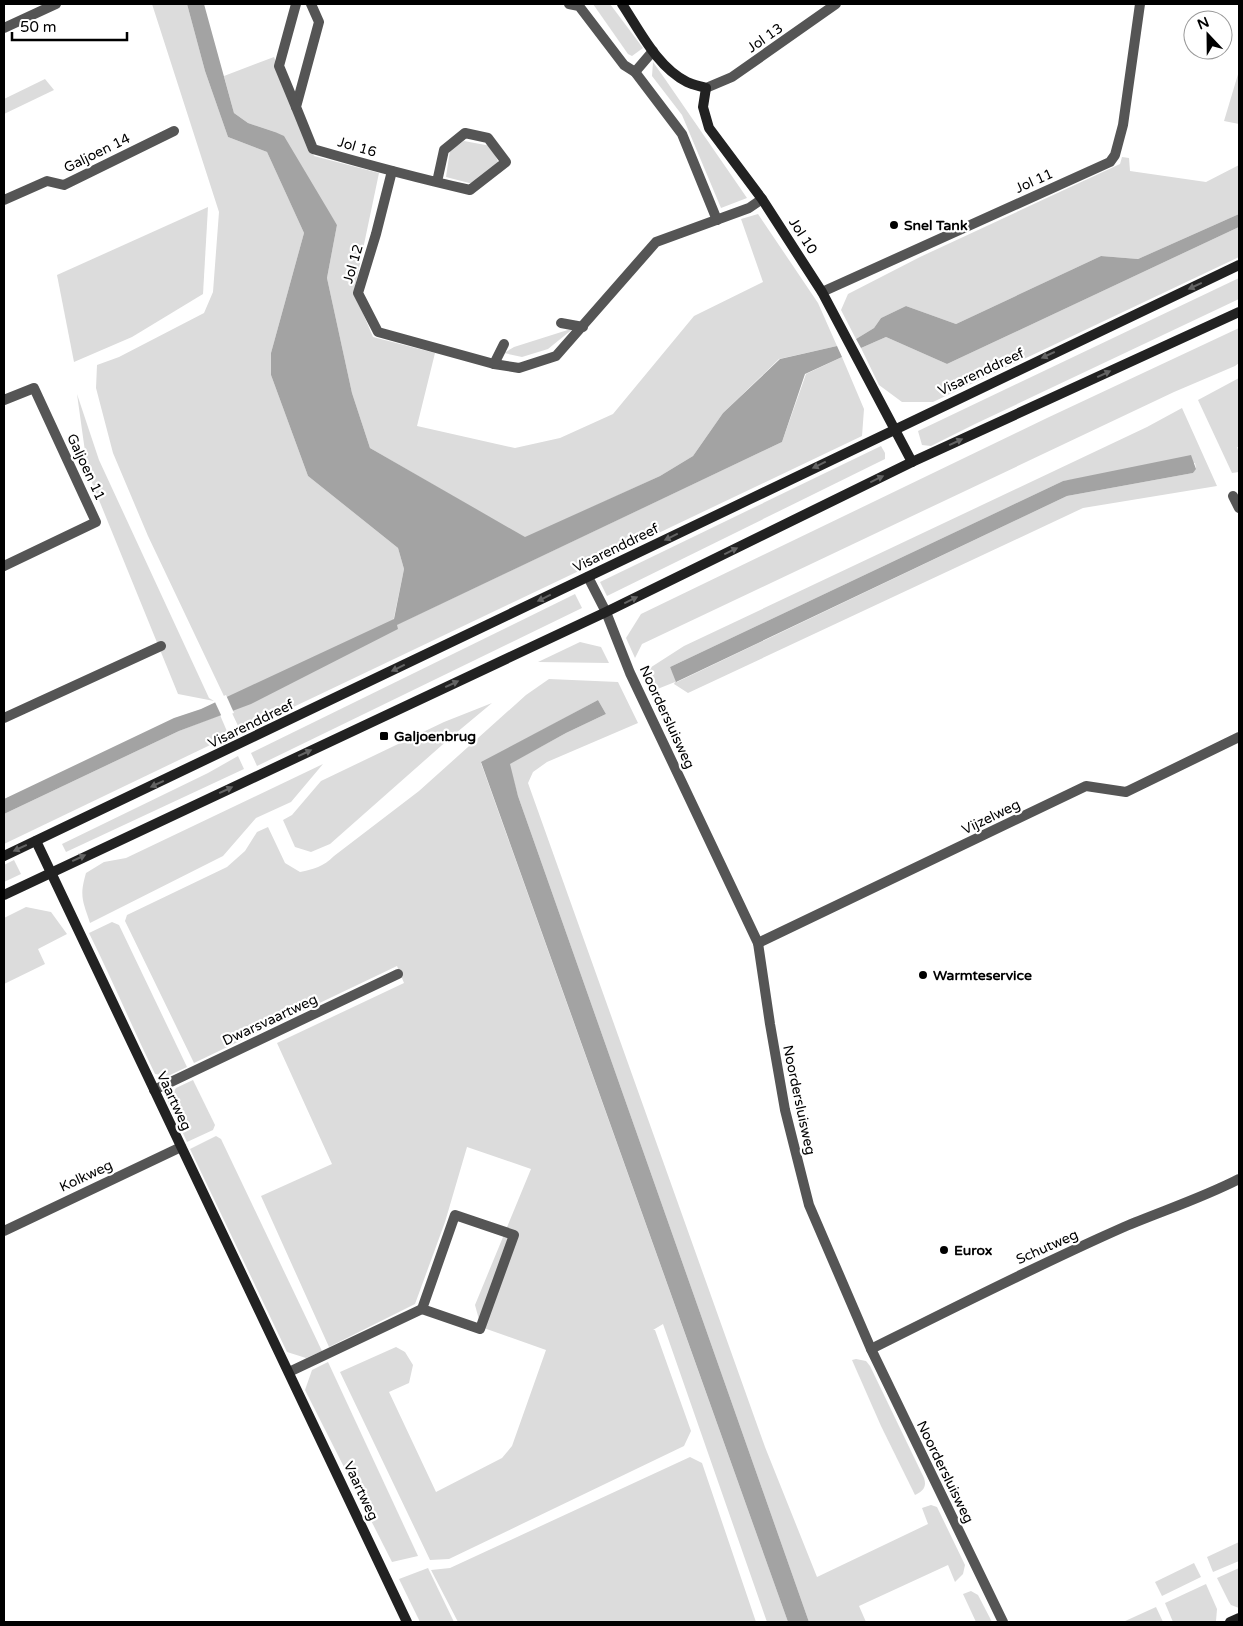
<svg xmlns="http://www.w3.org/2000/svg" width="1243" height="1626" font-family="'Varela Round',sans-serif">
<rect width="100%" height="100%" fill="#fff"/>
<g fill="#dcdcdc" fill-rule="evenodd">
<path d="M152 4H187L205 71 228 137 267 152 304 233 271 353V375L308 476 398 548 404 569 392 627 782 442 806 374 842 357 864 409 862 436 241 732 148 536 113 453 96 388 97 365 119 357 204 313 213 292 219 212Z"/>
<path d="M593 4H610L643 48 632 56 628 54Z"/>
<path d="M274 57 314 156 379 173 354 292 373 337 435 353 417 426 515 448 560 438 613 414 694 316 763 282 741 219 758 214 818 303 837 346 779 359 723 413 693 456 660 476 525 538 370 448 352 393 327 278 337 225 275 132 248 123 234 113 224 76Z"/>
<path d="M653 62 665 79 747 198 721 208 682 115 652 76Z"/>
<path d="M1239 71V124L1224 121Z"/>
<path d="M45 79 54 90 4 114V99Z"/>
<path d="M464 141 491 146 500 166 473 184 446 177 450 150Z"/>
<path d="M1122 157 1129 158 1130 171 1206 182 1239 165V214L1138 259 1101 256 956 324 906 306 881 318 874 328 856 339 841 310 848 294 920 257 1120 164Z"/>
<path d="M208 207 203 294 132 337 74 362 57 275Z"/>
<path d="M1239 227V257L933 402H902L879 385 861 348 886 337 947 364Z"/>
<path d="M1239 278V299L975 424 931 446 922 445 918 431Z"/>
<path d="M574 328 548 349 522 357 504 353 514 347Z"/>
<path d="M1239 328V363L1235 366 1174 392 642 644 635 658 626 638 641 614 1047 418Z"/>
<path d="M1239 378V447H1237L1239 454V472L1232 473 1198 400Z"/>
<path d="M77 394 99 460 209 698 214 701 178 694 88 473Z"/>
<path d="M1182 408 1217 486 1083 508 688 693 674 684 675 682 650 692 642 673 684 646 1147 427ZM1195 463 1196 468 1193 473 1067 496 677 682 670 667 1063 481Z"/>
<path d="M881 446 885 453V459L607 596 600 582Z"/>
<path d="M575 594 582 608 257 766 251 753Z"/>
<path d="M580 642 601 647 609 663 538 662Z"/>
<path d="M549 679 618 682 638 723 547 762 533 772 528 783 765 1447 817 1577 928 1524 922 1508 931 1505 937 1507 965 1565 963 1574 955 1582 948 1565 859 1606 866 1622H809L518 796 509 764 566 733 606 714 598 700 481 763 788 1622H767L663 1324 653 1330H655L691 1431 684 1446 449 1559 430 1560 340 1372 396 1347 405 1352 413 1365 409 1383 389 1392 436 1492 502 1458 512 1446 546 1350 481 1327 475 1305 531 1169 467 1147 445 1222 415 1304 329 1347 261 1196 332 1164 277 1043 404 983 397 966 194 1063 125 921 127 915 227 867 245 851 257 832 268 827 285 863 300 872C314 869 323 867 334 856L419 791 526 695Z"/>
<path d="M492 703 450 738 330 844 311 852 295 847 283 820 292 815 321 781 444 722Z"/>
<path d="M220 715 229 736 4 844V814L179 731Z"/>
<path d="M238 756 244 769 66 852 62 844 208 773Z"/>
<path d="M323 764 291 802 256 818 223 856 90 923C83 901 79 897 86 873L104 862 126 858Z"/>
<path d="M14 860 21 874 4 882V865Z"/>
<path d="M26 907 51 912 67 934 38 949 45 964 4 984V918Z"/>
<path d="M112 922 119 925 187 1067 168 1076 155 1074C132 1027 112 979 89 933Z"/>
<path d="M193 1080 215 1125 213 1130 187 1142 168 1101 176 1088Z"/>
<path d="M216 1136 221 1139 322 1351 306 1358 287 1352 190 1149Z"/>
<path d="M856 1359 866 1361 870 1366 924 1478C927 1487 923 1491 915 1495L881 1426 852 1360Z"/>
<path d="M328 1362 418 1556 392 1562 305 1390 312 1370Z"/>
<path d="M690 1457 702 1463 756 1622H458L431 1570 450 1568Z"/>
<path d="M1239 1542V1561L1213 1572 1207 1557Z"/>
<path d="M1194 1563 1201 1577 1162 1596 1155 1582Z"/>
<path d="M428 1568 454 1622H420L399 1579Z"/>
<path d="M1239 1568V1608L1231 1605 1229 1602 1217 1578Z"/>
<path d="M1206 1584 1217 1609 1216 1621 1212 1622H1173L1165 1603Z"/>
<path d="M971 1591 978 1595 992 1622H976L963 1594Z"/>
<path d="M1156 1607 1163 1622H1123Z"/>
</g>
<g fill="#a3a3a3">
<path d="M187 4H204L234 113 248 123 275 132 284 136 337 225 327 278 352 393 370 448 525 537 660 476 693 456 723 413 780 359 837 346 842 357 805 374 782 442 397 625 398 629 251 704 179 731 4 814V799L174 718 201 709 394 619 404 569 398 548 308 476 271 375V353L304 233 267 152 228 137 205 71Z"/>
<path d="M1239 214V227L947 364 886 337 861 348 856 339 874 328 881 318 906 306 956 324 1101 256 1138 259Z"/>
<path d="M1191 455 1196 469 1193 473 1067 496 676 682 670 667 1063 481Z"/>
<path d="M598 700 606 714 566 733 510 764 518 796 809 1622H788L481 762Z"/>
</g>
<path fill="#fff" d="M226 695 234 713 222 717 214 700Z"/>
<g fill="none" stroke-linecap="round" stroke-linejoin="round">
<g stroke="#555" stroke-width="10">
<path d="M311 4 319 22 296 107 313 149C365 164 417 178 470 190L506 162 488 138 465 133 444 150 437 182"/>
<path d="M569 4 579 6 624 65 635 72 682 134 717 220"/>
<path d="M4 28 56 4"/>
<path d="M635 72 653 51"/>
<path d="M706 88 732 77 836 4"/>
<path d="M296 107 279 66 296 4"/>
<path d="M392 171 376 234 358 293 378 332 494 364 519 368 556 356 656 242 749 208 762 199"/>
<path d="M4 200 47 181 64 185 174 131"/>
<path d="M822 292 1110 162 1115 155 1123 125 1140 4"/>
<path d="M561 323 583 327"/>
<path d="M494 364 504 344"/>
<path d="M4 400 34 388 96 522 4 566"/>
<path d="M1233 496 1239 508"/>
<path d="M588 577 606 612 630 673 758 943 770 1024 785 1110 809 1205 871 1349 1003 1622"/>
<path d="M4 718 161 646"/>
<path d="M758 943 1086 786 1126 792 1239 737"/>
<path d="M154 1090 398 974"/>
<path d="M455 1215 514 1235 480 1329 422 1309Z"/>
<path d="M4 1231 181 1147"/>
<path d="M871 1349C955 1307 1038 1265 1124 1227 1162 1211 1202 1198 1239 1179"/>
<path d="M289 1372 422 1309"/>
</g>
<g stroke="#222" stroke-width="10">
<path d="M622 4C640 31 657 67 687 82 693 85 700 86 706 88L703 107 709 128 762 199 822 292 912 462"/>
<path d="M36 841 407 1622"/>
<path d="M4 856C416 661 827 461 1239 265"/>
<path d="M4 895 606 612 912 462 1239 312"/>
<path d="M1230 1622 1239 1618"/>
</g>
</g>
<defs><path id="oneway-solid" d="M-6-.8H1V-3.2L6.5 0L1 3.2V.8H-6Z" transform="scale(1.25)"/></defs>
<g fill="#646464">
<use href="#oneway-solid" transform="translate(1195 286) rotate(155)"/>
<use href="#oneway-solid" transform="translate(1048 355) rotate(155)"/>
<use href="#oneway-solid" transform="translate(1104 374) rotate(-25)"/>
<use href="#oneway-solid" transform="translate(956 442) rotate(-25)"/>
<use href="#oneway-solid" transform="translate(819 465) rotate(154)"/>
<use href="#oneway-solid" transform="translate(877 479) rotate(-26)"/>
<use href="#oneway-solid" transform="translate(671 537) rotate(154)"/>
<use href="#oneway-solid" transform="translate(731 551) rotate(-26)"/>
<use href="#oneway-solid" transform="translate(544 598) rotate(154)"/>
<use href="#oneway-solid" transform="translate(631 600) rotate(-26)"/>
<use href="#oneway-solid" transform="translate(398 668) rotate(154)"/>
<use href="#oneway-solid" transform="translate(452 684) rotate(-25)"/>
<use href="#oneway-solid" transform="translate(305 753) rotate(-25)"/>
<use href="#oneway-solid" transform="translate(157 784) rotate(155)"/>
<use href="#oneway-solid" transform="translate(226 790) rotate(-25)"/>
<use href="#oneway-solid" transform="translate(20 848) rotate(155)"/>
<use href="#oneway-solid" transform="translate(79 858) rotate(-25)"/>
</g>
<g fill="#000" stroke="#fff" stroke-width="2">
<circle cx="894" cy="225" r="5"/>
<rect x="379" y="731" width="10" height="10" rx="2.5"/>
<circle cx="923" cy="975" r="5"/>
<circle cx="944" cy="1250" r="5"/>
</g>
<g text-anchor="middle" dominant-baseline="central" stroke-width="4.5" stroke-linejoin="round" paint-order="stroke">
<g font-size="14" fill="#000" stroke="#fff">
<text transform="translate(765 38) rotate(-35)">Jol 13</text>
<text transform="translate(357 147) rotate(16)">Jol 16</text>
<text transform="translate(97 153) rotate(-26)">Galjoen 14</text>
<text transform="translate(1034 181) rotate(-24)">Jol 11</text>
<text transform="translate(803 236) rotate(57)">Jol 10</text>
<text transform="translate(353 264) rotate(-74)">Jol 12</text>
<text transform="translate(981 372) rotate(-25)">Visarenddreef</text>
<text transform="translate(86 467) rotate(65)">Galjoen 11</text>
<text transform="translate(616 548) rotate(-26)">Visarenddreef</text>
<text transform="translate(667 717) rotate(65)">Noordersluisweg</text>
<text transform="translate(251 724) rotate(-26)">Visarenddreef</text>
<text transform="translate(991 817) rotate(-26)">Vijzelweg</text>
<text transform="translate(270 1020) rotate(-25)">Dwarsvaartweg</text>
<text transform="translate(799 1100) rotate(78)">Noordersluisweg</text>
<text transform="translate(174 1101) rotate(65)">Vaartweg</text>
<text transform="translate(86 1176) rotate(-25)">Kolkweg</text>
<text transform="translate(1047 1247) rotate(-24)">Schutweg</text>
<text transform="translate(945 1472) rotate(64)">Noordersluisweg</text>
<text transform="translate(361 1491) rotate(65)">Vaartweg</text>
</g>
<g font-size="14" font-weight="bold" fill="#000" stroke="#fff" text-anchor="start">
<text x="904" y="225">Snel Tank</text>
<text x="394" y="736">Galjoenbrug</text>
<text x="933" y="975">Warmteservice</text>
<text x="954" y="1250">Eurox</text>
</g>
</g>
<rect width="1243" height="1626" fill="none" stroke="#000000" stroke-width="10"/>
<g transform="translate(1208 35) rotate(338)"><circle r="24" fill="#ffffff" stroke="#999999"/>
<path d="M0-4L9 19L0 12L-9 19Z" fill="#000000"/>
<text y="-8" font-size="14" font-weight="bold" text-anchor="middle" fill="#000000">N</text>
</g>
<path d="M12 32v8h115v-8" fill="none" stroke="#000000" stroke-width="2.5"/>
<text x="20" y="32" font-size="15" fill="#000000" stroke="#ffffff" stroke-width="4" paint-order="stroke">50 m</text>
</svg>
